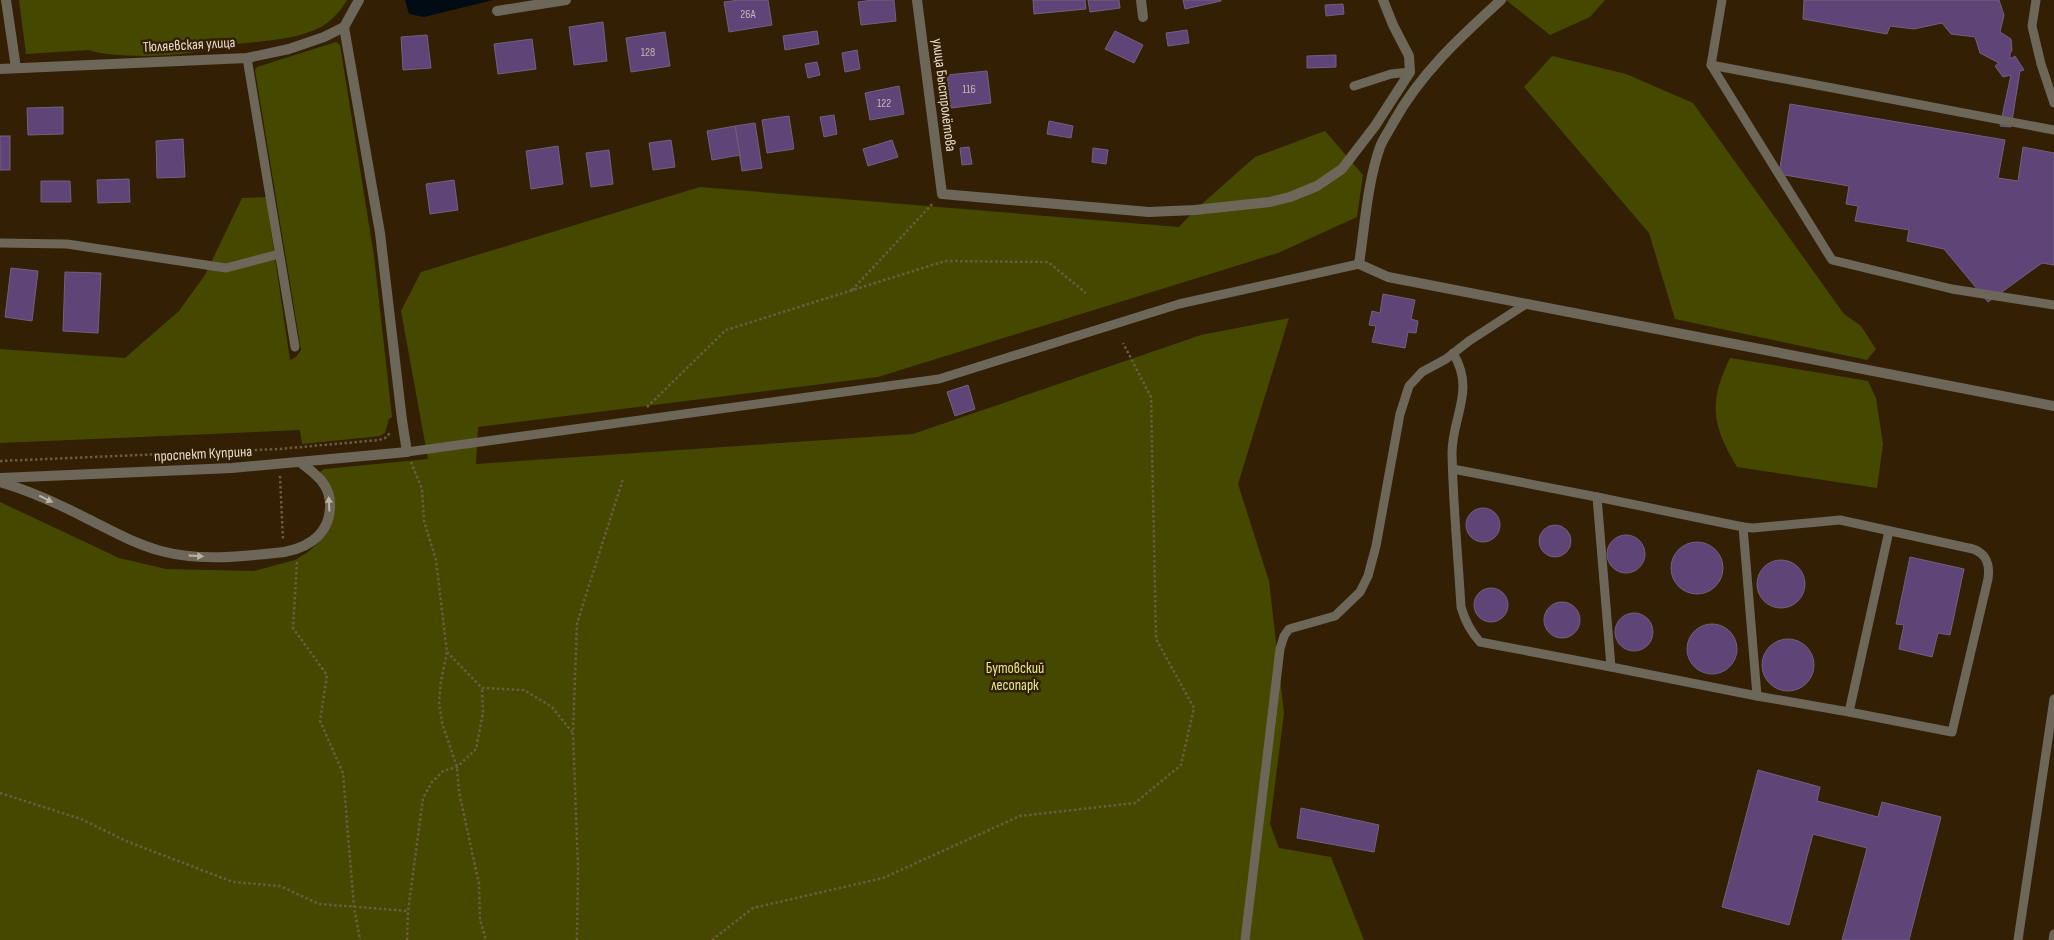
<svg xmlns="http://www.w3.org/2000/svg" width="2054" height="940" font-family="'Sofia Sans Condensed',sans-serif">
<rect width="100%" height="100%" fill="#321f04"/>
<g fill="#454900">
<path d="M19 0H347C340 11 333 20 321 27 294 41 258 41 228 45 216 47 206 50 195 52 170 57 112 58 89 50L26 54Z"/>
<path d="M1506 0H1605L1590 17 1550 35Z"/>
<path d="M336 42 340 45 374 256 392 417 389 419 385 433 380 436 302 444 300 430 0 443V349L125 358 179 311 205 275 242 198 266 197 290 360 296 357 301 350 255 70 257 67Z"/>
<path d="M1552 56 1626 74 1693 103 1844 314 1861 326 1876 349 1867 360 1675 319 1649 233 1524 87Z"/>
<path d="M1325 131 1363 175 1357 217 1278 253 878 377 478 427 476 464 913 434 1201 335 1289 318 1238 484 1269 581 1284 713 1270 824 1279 848 1331 857 1364 940H0V502L119 558 166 569 254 571 295 560 308 552 318 543 328 529 332 514 320 472 324 469 428 459 401 311 421 272 700 187 1179 227 1195 210 1255 157Z"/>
<path d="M1730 358 1868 381 1876 398 1883 444 1877 488 1737 467C1712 425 1708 403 1730 358Z"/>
</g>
<path fill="#000b14" d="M405 0H493L424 17 409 14Z"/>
<g fill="#5f4477" stroke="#70617f">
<path d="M739 0H768L772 25 729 32 724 2Z"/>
<path d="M873 0H894L896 21 861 25 858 2Z"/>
<path d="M1033 0H1085L1086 9 1034 14Z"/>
<path d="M1088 0H1119L1120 8 1090 12Z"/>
<path d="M1183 0H1221V1L1185 9Z"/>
<path d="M1804 0H1999L2004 15 2000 32 2011 39 2012 50 2010 54V59L2015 56 2024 70 2020 71 2011 127 2000 126 2011 75 2003 77 1995 66 1999 63 1980 53 1975 37 1951 34 1942 23 1914 29 1890 26 1887 34 1803 19Z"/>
<path d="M1343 4 1344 14 1326 16 1325 5Z"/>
<path d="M603 22 607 61 574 65 569 27Z"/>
<path d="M1187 30 1189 43 1168 46 1166 33Z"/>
<path d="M817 31 819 44 785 50 783 36Z"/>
<path d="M1115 31 1143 45 1134 63 1105 49Z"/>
<path d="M665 32 670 66 631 72 626 38Z"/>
<path d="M427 35 431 68 403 70 401 37Z"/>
<path d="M532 39 536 69 498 74 494 44Z"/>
<path d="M857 50 860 69 845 72 842 53Z"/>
<path d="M1336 55V67L1307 68V56Z"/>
<path d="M817 62 820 75 808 78 805 64Z"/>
<path d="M987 71 991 103 951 108 947 75Z"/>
<path d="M899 86 904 114 870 120 865 93Z"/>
<path d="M1790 104 2005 140 1998 178 2018 181 2023 147 2054 153V265L2042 263 1988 302 1944 249 1907 241 1909 230 1855 221 1858 206 1846 204 1849 186 1779 174Z"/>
<path d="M63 107V134L28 135 27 108Z"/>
<path d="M834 115 837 134 824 137 820 117Z"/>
<path d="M789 116 794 149 767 153 762 120Z"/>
<path d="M1049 121 1073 126 1071 138 1047 134Z"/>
<path d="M755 123 762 168 742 171 735 126Z"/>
<path d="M735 126 740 155 712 160 707 131Z"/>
<rect x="0" y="136" width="10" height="34"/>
<path d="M183 139 185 177 157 178 156 141Z"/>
<path d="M671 140 675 167 653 170 649 143Z"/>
<path d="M892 140 898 157 868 166 863 149Z"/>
<path d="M558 146 563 184 531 189 526 151Z"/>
<path d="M969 147 972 164 962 165 960 148Z"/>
<path d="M1093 148 1108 150 1106 164 1092 162Z"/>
<path d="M609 150 613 184 591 187 586 153Z"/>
<path d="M129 179 130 202 98 203 97 180Z"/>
<path d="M454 180 458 210 430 214 426 184Z"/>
<path d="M41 181H70L71 202H41Z"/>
<path d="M11 268 38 271 32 321 5 317Z"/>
<path d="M65 272 101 273 98 333 63 331Z"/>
<path d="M1383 294 1415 300 1411 319 1418 321 1416 333 1408 332 1405 348 1372 342 1376 326 1369 325 1372 311 1380 313Z"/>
<path d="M968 385 975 409 955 416 947 392Z"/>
<circle cx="1483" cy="525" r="17"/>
<circle cx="1555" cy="541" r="16"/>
<circle cx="1626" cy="554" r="19"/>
<circle cx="1697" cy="568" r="26"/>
<path d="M1910 557 1964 569 1950 635 1938 633 1932 657 1899 649 1904 625 1896 624Z"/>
<circle cx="1781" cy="584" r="24"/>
<circle cx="1491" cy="605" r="17"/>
<circle cx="1562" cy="620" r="18"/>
<circle cx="1634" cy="632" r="19"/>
<circle cx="1712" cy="649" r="25"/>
<circle cx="1788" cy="665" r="26"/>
<path d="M1758 770 1820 787 1817 801 1878 817 1882 802 1941 817 1909 940H1842L1867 848 1813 834 1789 925 1722 907Z"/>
<path d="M1301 808 1379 825 1374 852 1297 838Z"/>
</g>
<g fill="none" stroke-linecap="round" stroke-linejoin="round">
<g stroke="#6c5b44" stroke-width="2.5" stroke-dasharray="2.5 2.5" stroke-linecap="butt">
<path d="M852 290 934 202"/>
<path d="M647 407 726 330 945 261 1048 262 1086 293"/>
<path d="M0 461 279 449 379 440 385 438 390 433"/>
<path d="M411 462 422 489 424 521 436 560 447 652 441 681 439 702 442 723 457 767 459 792 479 884 480 920 486 940"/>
<path d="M280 476 283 540"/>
<path d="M297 562 293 628 327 675 320 721 343 773 354 907 360 940"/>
<path d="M447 652 482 688 524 690 552 707 572 732"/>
<path d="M0 793 81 819 126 841 233 882 280 886 319 904 408 911"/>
<path d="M407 940 408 911 423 798 432 782 443 771 457 767 476 749 483 713 482 688"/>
<path d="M577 940 578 868 573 733 577 623 623 479"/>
<path d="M712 940 753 908 883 878 1020 816 1135 803 1181 765 1194 708 1156 639 1151 397 1123 343"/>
</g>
<g stroke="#6c6759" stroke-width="9">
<path d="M1722 0 1711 65 1832 260 1952 289 2054 305"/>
<path d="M2036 0 2032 26 2041 64 2054 103"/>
<path d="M247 58 295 347"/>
<path d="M1711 65 2054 130"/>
<path d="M1354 86 1391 74 1410 72"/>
<path d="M0 243 67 244 226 268 279 254"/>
<path d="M1453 353C1476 391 1452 416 1452 453 1453 504 1458 556 1461 607 1465 621 1470 631 1480 642L1611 667 1597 497 1453 469"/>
<path d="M407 452 939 379 1179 304 1359 264"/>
<path d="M1597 497 1743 527 1757 696 1611 667"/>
<path d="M1743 527 1753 528 1840 520 1973 549C1987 554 1990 565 1988 579L1952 732 1849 712"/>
<path d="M1757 696 1849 712 1889 531"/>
<path d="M1245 940 1280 649 1284 636 1289 629 1335 616 1360 592 1368 576 1376 546 1400 414 1409 386 1422 372 1446 359 1469 341 1526 304"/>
<path d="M2018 940 2054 699"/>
<path d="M2053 940 2054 934"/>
</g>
<g stroke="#6c6759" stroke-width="10">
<path d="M6 0 16 68"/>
<path d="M917 0 942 194 1149 212 1195 210 1270 202 1290 197 1317 186 1342 169 1375 126 1410 72 1409 56 1393 25 1383 0"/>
<path d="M1141 0 1143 17"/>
<path d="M1501 0C1460 37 1420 74 1393 123 1389 131 1383 139 1380 147 1367 184 1365 225 1359 264L1388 277 2054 406"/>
<path d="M497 11 566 0"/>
<path d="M0 69 247 58 289 49 324 37 344 27 359 0"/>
<path d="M0 478 232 468 407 452 402 420 380 233 344 27"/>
<path d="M0 482C31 491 59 504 88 519 112 531 135 544 161 551 198 561 237 557 275 553 302 551 329 538 330 507 331 485 316 474 300 462"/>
</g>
</g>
<defs><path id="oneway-solid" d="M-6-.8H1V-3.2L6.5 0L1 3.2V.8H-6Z" transform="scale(1.25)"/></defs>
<g fill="#bcb2a3">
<use href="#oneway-solid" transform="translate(46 499) rotate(26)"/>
<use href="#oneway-solid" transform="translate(329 504) rotate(-93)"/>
<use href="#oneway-solid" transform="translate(196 556) rotate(4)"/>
</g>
<g text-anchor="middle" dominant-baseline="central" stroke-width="5" stroke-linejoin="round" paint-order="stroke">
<g font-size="12" fill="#c5b4b6">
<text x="748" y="14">26А</text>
<text x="648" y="52">128</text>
<text x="969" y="89">116</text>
<text x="884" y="103">122</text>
</g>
<g font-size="15" fill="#e7dacb" stroke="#321f04">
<text transform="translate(189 45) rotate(-3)">Тюляевская улица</text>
<text transform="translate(944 95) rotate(83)">улица Быстролётова</text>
<text transform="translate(203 454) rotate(-3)">проспект Куприна</text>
</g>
<g font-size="15" fill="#e2eb8d" stroke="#321f04">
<text x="1015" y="668">Бутовский<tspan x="1015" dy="17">лесопарк</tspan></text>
</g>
</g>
</svg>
